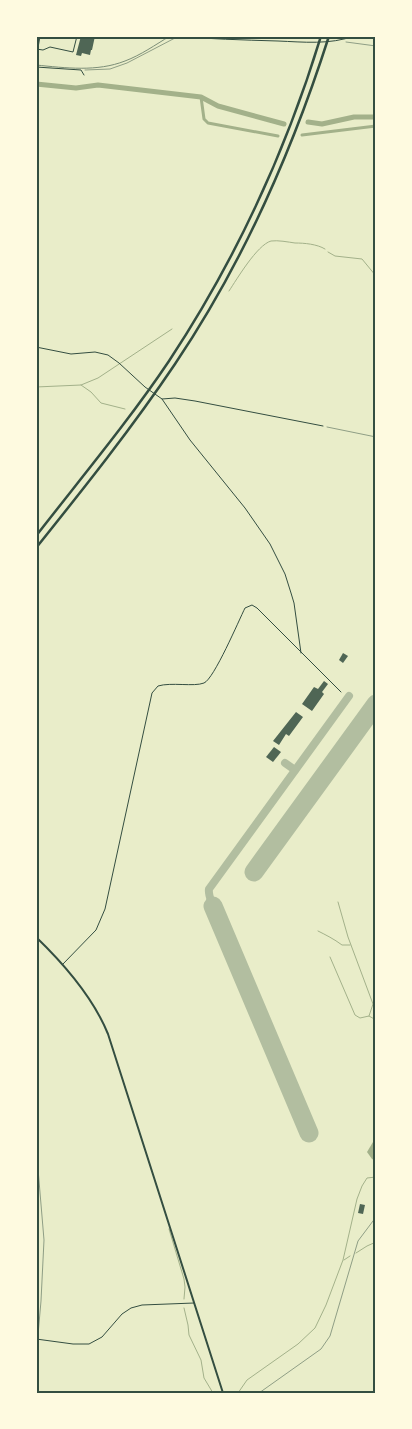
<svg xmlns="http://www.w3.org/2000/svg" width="412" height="1429" font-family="'Exo 2',sans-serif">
<rect width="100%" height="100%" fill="#e9edc9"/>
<path fill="#a3b18a" d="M376 1137V1161L372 1159 367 1152Z"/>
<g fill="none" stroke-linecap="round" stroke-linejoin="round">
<g stroke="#a3b18a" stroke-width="1">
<path d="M328 252 335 256 362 259 376 276"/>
<path d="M229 291C237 279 257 245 271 241 278 240 288 242 295 243 304 243 317 244 325 249"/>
<path d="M81 385 91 392 101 403 125 409"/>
<path d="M36 387 81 385 98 378 172 329"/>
<path d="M338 902 348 937 373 1004 369 1016"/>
<path d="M318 931C326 935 334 939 342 945H350"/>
<path d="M330 957 355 1015 360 1018 369 1016 376 1020"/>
<path d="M169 1229 184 1279 185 1287 184 1299"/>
<path d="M356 1253 367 1246 376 1242"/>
<path d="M344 1260 350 1256"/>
<path d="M184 1308 188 1325 189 1335 201 1360 204 1378 213 1393"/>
<path d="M238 1393 247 1380 298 1344 315 1328 326 1305 343 1260 357 1199 362 1186 367 1178 376 1177"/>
</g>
<g stroke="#a3b18a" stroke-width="3">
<path d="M201 97 204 119 208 123 278 136"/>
<path d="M302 135 376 126"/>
</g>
<g stroke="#a3b18a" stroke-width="5">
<path d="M36 84 76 88 98 85 201 97 218 106 284 124"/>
<path d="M308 122 322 124 354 117H376"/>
</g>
<g stroke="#b2bea0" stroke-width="8">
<path d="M285 763 295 770"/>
<path d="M213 906C211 900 208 895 209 889L349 696"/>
</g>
<g stroke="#b2bea0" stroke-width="19">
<path d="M254 872 376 704"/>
<path d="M213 906 309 1133"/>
</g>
</g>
<g fill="#4f6655">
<path d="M81 36H95L92 50H91L90 55 82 53 81 56 76 55Z"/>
<path d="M343 653 348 656 343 663 339 660Z"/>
<path d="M324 681 328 684 322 692 324 694 312 711 302 704 314 687 318 689Z"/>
<path d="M296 712 303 717 289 736 286 734 279 745 273 741Z"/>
<path d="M274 747 281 752 273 762 266 757Z"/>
<path d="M360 1204 365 1205 363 1214 358 1213Z"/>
</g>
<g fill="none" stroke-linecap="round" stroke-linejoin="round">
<g stroke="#344e41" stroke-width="0.5">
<path d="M346 42 376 46"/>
<path d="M85 70 110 69 127 63 175 38"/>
<path d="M327 427 376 437"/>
<path d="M36 1145 44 1240 41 1301 38 1335"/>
</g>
<g stroke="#344e41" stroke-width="0.5">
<path d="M36 1350 37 1339"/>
<path d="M259 1393 321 1349 330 1336 358 1241 376 1217"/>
</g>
<g stroke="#344e41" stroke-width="1">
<path d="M38 48 40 36"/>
<path d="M36 49 43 50 50 47 73 52 77 36"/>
<path d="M36 67 81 70 84 75"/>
<path d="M36 347 71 354 95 352 108 355 119 363 145 387 162 399 175 398 195 401 323 426"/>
<path d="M162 399 190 440 245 508 270 544 285 574 291 593 294 603 301 653"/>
<path d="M63 964 96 930 105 909 152 693 158 686C171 682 194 687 204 683 214 679 239 620 245 608L252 605 257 608 341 692"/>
</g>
<g stroke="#344e41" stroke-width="1">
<path d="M174 36C208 39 243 40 278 41 303 42 330 45 354 36"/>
<path d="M36 1339 73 1344H89L102 1337 122 1314 131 1308 142 1305 194 1303"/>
</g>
<path stroke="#344e41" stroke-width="2" d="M36 937C65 965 93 997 108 1034L223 1393"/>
<g stroke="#344e41" stroke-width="2.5">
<path d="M36 536C81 478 128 422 169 361 235 261 286 151 321 36"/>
<path d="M36 548C84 488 132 428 175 364 243 263 292 152 329 36"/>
</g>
<path stroke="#7c8e77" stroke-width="1" d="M36 65C66 68 97 72 125 61 141 55 155 45 170 36"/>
</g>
<rect width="412" height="1429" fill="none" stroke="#fefae0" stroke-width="75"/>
<rect x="38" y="38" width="336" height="1354" fill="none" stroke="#344e41" stroke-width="2"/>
</svg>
